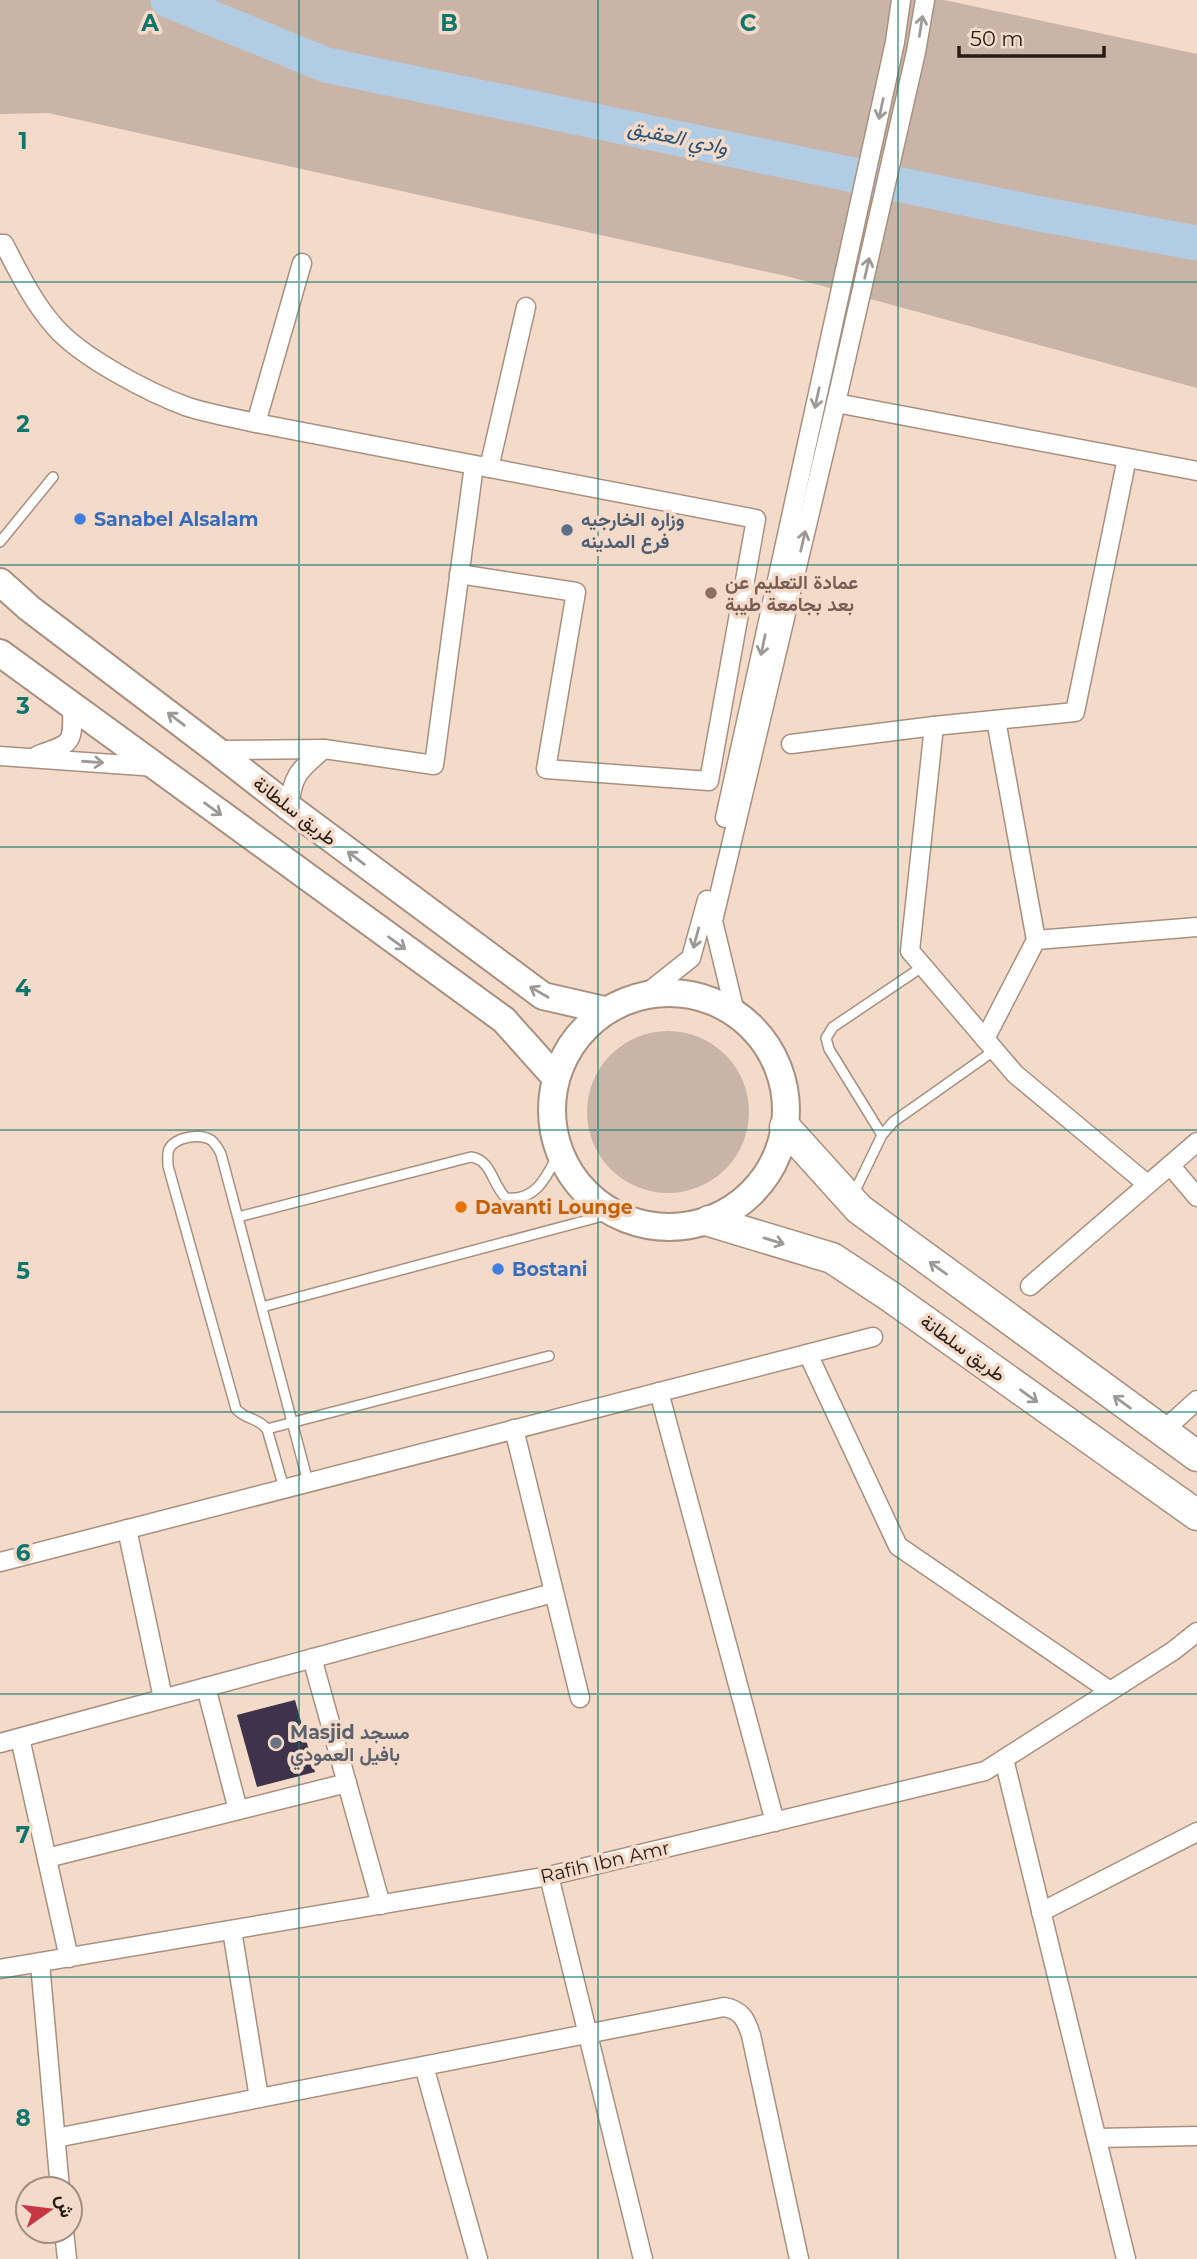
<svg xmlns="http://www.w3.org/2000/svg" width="1197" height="2259" font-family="Montserrat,Vazirmatn,sans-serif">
<rect width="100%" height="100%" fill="#f4dac8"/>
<g fill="#c9b5a8">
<path d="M0 0H944L1197 54V388L786 276 48 113 0 114Z"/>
<circle cx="668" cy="1112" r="81"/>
</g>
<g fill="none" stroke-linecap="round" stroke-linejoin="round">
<path stroke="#b2cce4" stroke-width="35" d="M168 0 326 65 1040 214 1197 243"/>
</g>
<path fill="#3f334b" d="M295 1700 315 1772 257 1787 237 1715Z"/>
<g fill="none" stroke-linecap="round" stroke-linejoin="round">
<defs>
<g id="lane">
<path d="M0 542 53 477"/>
<path d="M882 1135 829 1049 826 1038 833 1027 922 967"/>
<path d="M853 1195 882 1135 893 1122 995 1050"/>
<path d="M238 1217 471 1157C491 1159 493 1186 506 1198 538 1202 548 1173 561 1149"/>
<path d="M262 1307 614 1213"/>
<path d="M267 1429 549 1356"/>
<path d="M284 1488 267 1429C256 1416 247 1421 236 1409L168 1166C168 1161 167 1153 169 1149 175 1137 200 1133 211 1140 215 1143 219 1150 221 1154L308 1482"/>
</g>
<g id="street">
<path d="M0 244H4C19 273 33 302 55 327 81 357 149 393 188 407 210 414 234 418 256 423L756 519 709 781 546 769 576 592 459 574"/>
<path d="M836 403 1197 471"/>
<path d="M256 423 302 263"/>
<path d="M489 468 526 307"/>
<path d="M934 726 910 951 1015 1074 1147 1184"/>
<path d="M791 744 934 726 1075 712 1127 458"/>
<path d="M216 750 324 749 434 765 474 465"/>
<path d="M38 755C73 743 73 744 72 707"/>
<path d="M0 756 156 767"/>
<path d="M290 808C290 777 301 768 324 749"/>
<path d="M725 818 895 42 901 0"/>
<path d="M1036 940 1197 927"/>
<path d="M647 993 691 958 707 900"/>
<path d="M735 1012 713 921 836 403 916 52 925 0"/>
<path d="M985 1039 1036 940 996 720"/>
<path d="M1170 1165 1197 1197"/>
<path d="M1030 1286 1197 1142"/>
<path d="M808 1354 898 1546 1110 1691"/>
<path d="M659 1392 775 1822"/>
<path d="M514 1429 580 1698"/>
<path d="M1163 1431 1197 1400"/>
<path d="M127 1529 163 1698"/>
<path d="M0 1562 873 1337"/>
<path d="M312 1658 381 1905"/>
<path d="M206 1687 238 1810"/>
<path d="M20 1738 69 1958"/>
<path d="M0 1743 553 1593"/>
<path d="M1004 1759 1126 2259"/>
<path d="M47 1858 347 1783"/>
<path d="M549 1876 643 2259"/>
<path d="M1041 1912 1197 1832"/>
<path d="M232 1930 259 2098"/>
<path d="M40 1963 60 2189"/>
<path d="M0 1969 549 1876 985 1771 1173 1651 1197 1632"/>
<path d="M424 2066 478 2259"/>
<path d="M56 2138 724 2007C742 2010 746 2020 751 2035L799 2259"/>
<path d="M1097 2138 1197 2136"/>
<path d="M64 2231 67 2259"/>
</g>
<g id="secondary">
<path d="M0 582 29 608 216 750 290 808 543 996 604 1010"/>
<path d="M0 653 504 1020 555 1077"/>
<circle cx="669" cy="1110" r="117"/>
</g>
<g id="primary">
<path d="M785 1127 859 1209 1197 1456"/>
<path d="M709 1221 832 1258 891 1297 1197 1515"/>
</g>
</defs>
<use href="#lane" stroke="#a89080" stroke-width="12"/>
<use href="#street" stroke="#a89080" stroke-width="21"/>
<use href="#secondary" stroke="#a89080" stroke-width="30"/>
<use href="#primary" stroke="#a89080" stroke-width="33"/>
<use href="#lane" stroke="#fff" stroke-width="9"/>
<use href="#street" stroke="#fff" stroke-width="18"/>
<use href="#secondary" stroke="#fff" stroke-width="26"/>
<use href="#primary" stroke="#fff" stroke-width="30"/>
</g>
<defs><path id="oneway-shaft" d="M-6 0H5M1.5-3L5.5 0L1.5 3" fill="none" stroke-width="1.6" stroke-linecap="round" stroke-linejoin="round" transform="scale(1.75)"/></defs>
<g stroke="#9d9996">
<use href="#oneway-shaft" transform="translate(921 26) rotate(-81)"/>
<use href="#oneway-shaft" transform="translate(881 109) rotate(102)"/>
<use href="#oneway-shaft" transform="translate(867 268) rotate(-77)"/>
<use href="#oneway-shaft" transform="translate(817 398) rotate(102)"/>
<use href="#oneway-shaft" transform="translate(803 541) rotate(-77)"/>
<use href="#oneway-shaft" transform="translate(763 645) rotate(102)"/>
<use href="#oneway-shaft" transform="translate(176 719) rotate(-143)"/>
<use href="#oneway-shaft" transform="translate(93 762) rotate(4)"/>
<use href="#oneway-shaft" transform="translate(213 809) rotate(36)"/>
<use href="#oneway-shaft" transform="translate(356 858) rotate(-143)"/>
<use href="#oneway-shaft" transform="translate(696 938) rotate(105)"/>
<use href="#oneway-shaft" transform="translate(397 943) rotate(36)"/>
<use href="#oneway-shaft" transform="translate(539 992) rotate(-150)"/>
<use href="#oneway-shaft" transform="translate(774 1241) rotate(17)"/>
<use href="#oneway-shaft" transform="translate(938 1268) rotate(-144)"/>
<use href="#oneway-shaft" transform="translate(1029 1396) rotate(36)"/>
<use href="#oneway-shaft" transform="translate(1122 1402) rotate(-144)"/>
</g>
<path fill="none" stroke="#0f766e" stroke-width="2" stroke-opacity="0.55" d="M299 0V2259M598 0V2259M898 0V2259M0 282H1197M0 565H1197M0 847H1197M0 1130H1197M0 1412H1197M0 1694H1197M0 1977H1197"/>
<g fill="#3f7fe0" stroke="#f4dac8" stroke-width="2.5">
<circle cx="80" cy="519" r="7"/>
<circle cx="498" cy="1269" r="7"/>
</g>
<circle fill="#5c6f8a" stroke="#f4dac8" stroke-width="2.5" cx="567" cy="530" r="7"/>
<circle fill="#8d6e63" stroke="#f4dac8" stroke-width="2.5" cx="711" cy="593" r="7"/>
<circle fill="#e8710a" stroke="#f4dac8" stroke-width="2.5" cx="461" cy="1207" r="7"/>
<circle fill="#6b7280" stroke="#f4dac8" stroke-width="2.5" cx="276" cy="1743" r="7"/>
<g text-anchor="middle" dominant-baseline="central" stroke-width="7" stroke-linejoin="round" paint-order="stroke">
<g font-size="19" font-weight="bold" fill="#366cbe" stroke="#f4dac8" text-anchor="start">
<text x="94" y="519">Sanabel Alsalam</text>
<text x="512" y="1269">Bostani</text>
</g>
<g font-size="19" font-weight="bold" fill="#4e5e75" stroke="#f4dac8" text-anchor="start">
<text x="581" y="519">وزاره الخارجيه<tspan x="581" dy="22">فرع المدينه</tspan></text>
</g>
<g font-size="19" font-weight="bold" fill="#785e54" stroke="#f4dac8" text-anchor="start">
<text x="725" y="582">عمادة التعليم عن<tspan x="725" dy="22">بعد بجامعة طيبة</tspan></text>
</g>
<g font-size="19" fill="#261c16" stroke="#f4dac8">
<text transform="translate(295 811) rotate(38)">طريق سلطانة</text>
<text transform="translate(963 1348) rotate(36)">طريق سلطانة</text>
<text transform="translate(605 1862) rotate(-13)">Rafih Ibn Amr</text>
</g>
<g font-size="19" font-weight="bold" fill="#c56008" stroke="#f4dac8" text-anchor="start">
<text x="475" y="1207">Davanti Lounge</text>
</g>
<g font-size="19" font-weight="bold" fill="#5b616d" stroke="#f4dac8" text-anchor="start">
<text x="290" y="1732">Masjid مسجد<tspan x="290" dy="22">بافيل العمودي</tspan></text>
</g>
<g font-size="21" font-style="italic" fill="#2c5577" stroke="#f4dac8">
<text transform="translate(678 137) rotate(12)">وادي العقيق</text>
</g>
</g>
<g font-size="23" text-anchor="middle" font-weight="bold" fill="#0f766e" stroke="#f4dac8" stroke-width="7" stroke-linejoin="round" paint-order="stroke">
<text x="150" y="31">A</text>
<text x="449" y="31">B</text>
<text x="748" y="31">C</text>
<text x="23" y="149">1</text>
<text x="23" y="432">2</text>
<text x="23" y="714">3</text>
<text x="23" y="996">4</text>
<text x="23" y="1279">5</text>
<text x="23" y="1561">6</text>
<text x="23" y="1843">7</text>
<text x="23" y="2126">8</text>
</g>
<g transform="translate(49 2210) rotate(76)"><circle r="33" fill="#f4dac8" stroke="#a28e81" stroke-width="2"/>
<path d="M0-5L12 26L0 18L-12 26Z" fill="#c63642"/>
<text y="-10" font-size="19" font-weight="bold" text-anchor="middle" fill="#261c16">ش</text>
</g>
<path d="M959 46v10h145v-10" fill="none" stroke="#261c16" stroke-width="3.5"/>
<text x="970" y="46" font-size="21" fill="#261c16" stroke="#f4dac8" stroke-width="5" paint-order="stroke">50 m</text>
</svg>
